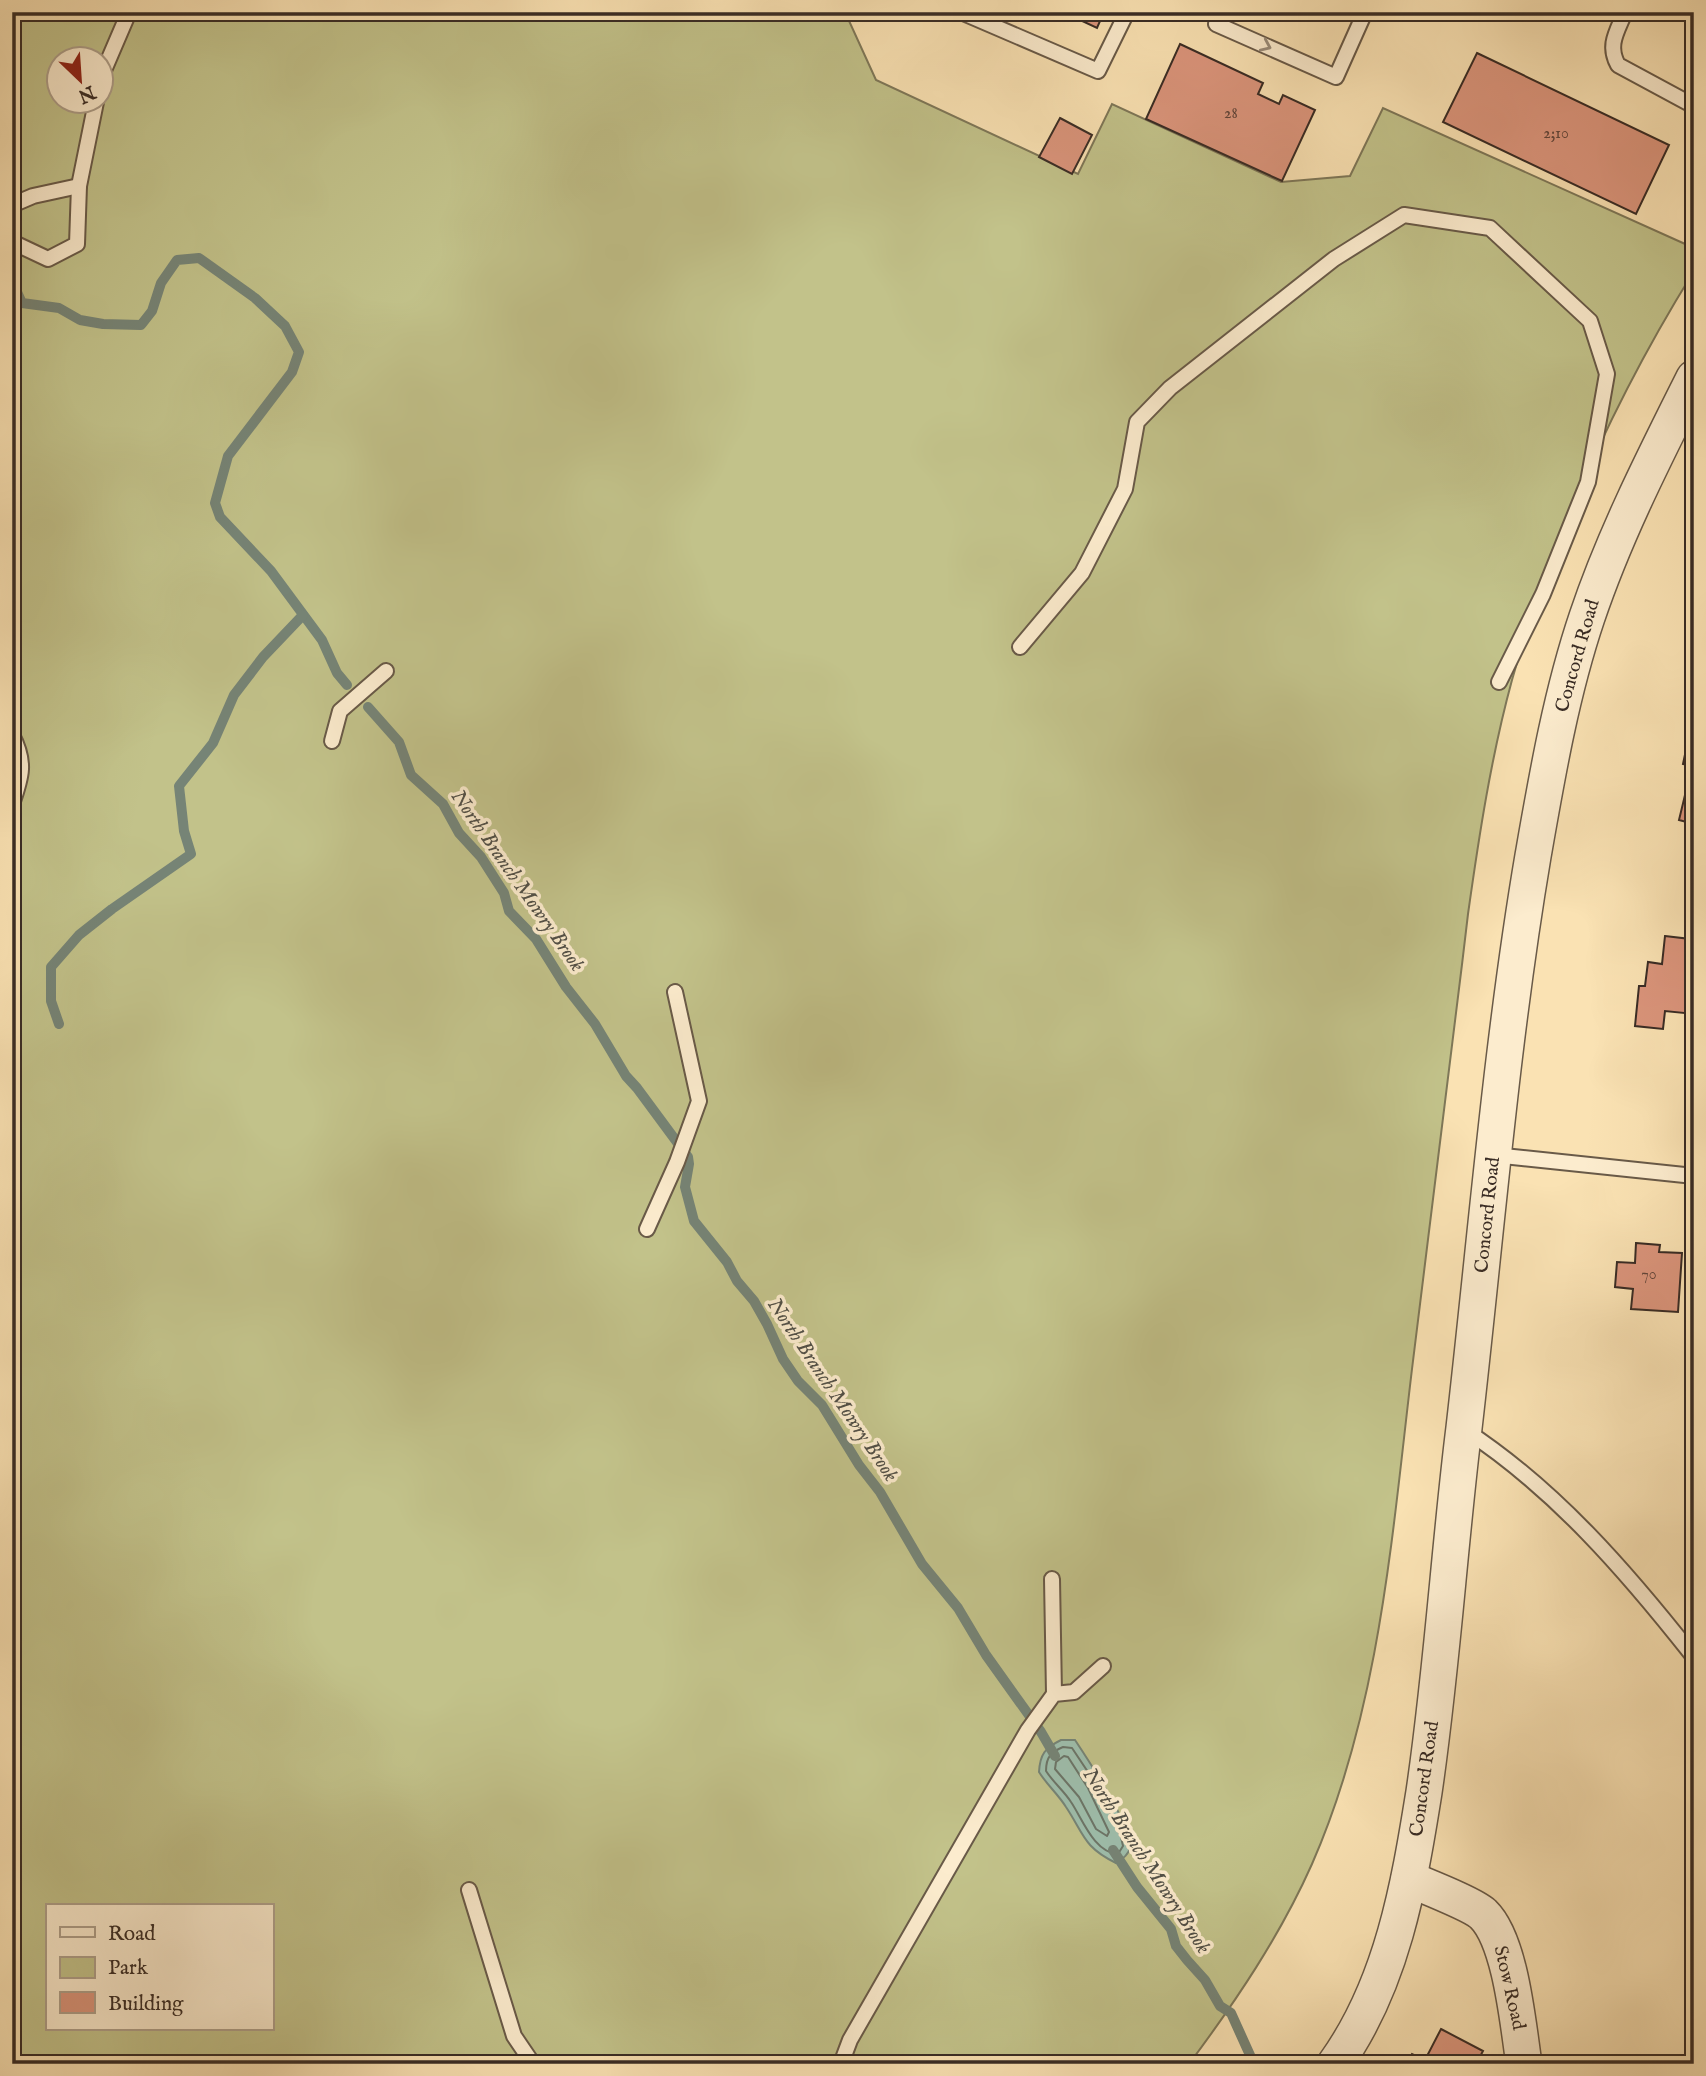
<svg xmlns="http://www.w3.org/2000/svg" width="1706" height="2076" font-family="'IM FELL English',serif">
<rect width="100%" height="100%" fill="#fae2b3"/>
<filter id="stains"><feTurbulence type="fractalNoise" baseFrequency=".00286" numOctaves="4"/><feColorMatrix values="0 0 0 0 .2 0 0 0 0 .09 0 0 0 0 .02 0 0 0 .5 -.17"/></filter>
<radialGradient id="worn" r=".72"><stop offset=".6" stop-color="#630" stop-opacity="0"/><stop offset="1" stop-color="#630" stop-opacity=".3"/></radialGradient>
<path fill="#c2c28a" stroke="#7e7758" stroke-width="2" fill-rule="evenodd" d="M12 12H845L876 80 1078 174 1112 104 1281 182 1350 176 1383 108 1694 248V271C1615 398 1553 536 1512 680 1491 757 1479 836 1468 914 1450 1066 1431 1218 1412 1369 1392 1535 1380 1709 1312 1864 1280 1936 1236 2001 1189 2064H12ZM60 60H102V102H60ZM47 1906H271V2029H47Z"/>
<path fill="#9ebeac" stroke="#768476" stroke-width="2" d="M1061 1740H1075C1087 1758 1133 1828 1130 1847 1129 1855 1122 1859 1116 1863 1083 1847 1084 1834 1066 1807 1058 1794 1047 1785 1039 1772 1040 1754 1045 1748 1061 1740Z"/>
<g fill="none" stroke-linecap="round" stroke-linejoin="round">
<g stroke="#6c7568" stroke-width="2">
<path d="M1063 1747 1072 1748 1096 1784 1121 1837 1123 1846 1118 1854C1094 1853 1082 1818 1071 1802 1064 1791 1053 1782 1046 1771 1046 1757 1051 1752 1063 1747Z"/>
<path d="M1064 1756 1068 1757 1088 1788 1109 1832 1107 1836 1096 1829 1079 1797 1055 1769 1056 1762Z"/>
</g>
<g stroke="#768476" stroke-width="10">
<path d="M12 281 22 303 59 308 80 320 103 324 141 325 152 311 161 283 177 260 199 258 255 298 285 326 299 352 292 372 228 456 215 503 220 517 271 571 322 640 337 673 347 685"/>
<path d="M368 707 399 742 411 775 443 804 459 833 481 857 504 893 509 911 536 939 566 987 595 1024 626 1076 637 1088 688 1157 689 1164 685 1187 694 1221 727 1262 737 1281 754 1301 767 1324 783 1359 798 1381 822 1405 859 1465 880 1492 922 1564 958 1608 986 1655 1041 1732 1055 1756"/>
<path d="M59 1024 51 1001V967L79 935 112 909 191 854 184 831 179 786 213 743 234 695 263 657 303 615"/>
<path d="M1113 1850 1137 1887 1171 1929 1176 1946 1187 1960 1205 1980 1220 2006 1231 2013 1254 2064"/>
</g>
</g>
<g fill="#db957c" stroke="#392c25" stroke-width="2">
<path d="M1063 12H1104L1097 28Z"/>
<path d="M1180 44 1263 83 1258 94 1279 104 1283 95 1315 110 1282 181 1146 119Z"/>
<path d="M1477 53 1669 145 1636 214 1443 122Z"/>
<path d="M1060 118 1092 135 1072 174 1039 157Z"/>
<path d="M1690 731 1694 732V824L1679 820 1692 766 1683 764Z"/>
<path d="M1665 936 1690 939V946L1694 947V1014L1665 1011 1663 1029 1635 1026 1639 986H1645L1648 962 1662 964Z"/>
<path d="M1636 1243 1660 1245 1659 1252 1682 1253 1678 1312 1631 1309 1633 1289 1615 1287 1617 1262 1635 1263Z"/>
<path d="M1441 2029 1483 2051 1476 2064H1407L1412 2054 1425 2060Z"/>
</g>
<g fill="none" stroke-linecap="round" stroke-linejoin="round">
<defs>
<g id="service">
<path d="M961 12 1098 71 1127 12"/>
<path d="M1221 12 1216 24 1336 77 1365 12"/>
<path d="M1625 12C1617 32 1607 45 1618 65L1694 106"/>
<path d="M102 75 129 12"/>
<path d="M12 205 33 196 79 186"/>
<path d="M12 242 48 259 77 244 79 186 96 102"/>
<path d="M1020 647 1082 573 1125 489 1137 422 1170 388 1334 259 1404 215 1490 228 1590 321 1607 374 1588 482 1543 594 1499 682"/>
<path d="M12 735C26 762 22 776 12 804"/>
<path d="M332 741 340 711 386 671"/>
<path d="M1494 1155 1694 1176"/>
<path d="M647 1229 677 1162 699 1101 675 992"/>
<path d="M1465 1430C1555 1489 1626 1571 1693 1656"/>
<path d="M1052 1579 1054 1694"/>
<path d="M469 1890 514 2036 533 2064"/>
<path d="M841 2064 850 2040 1028 1730 1054 1694 1074 1692 1103 1666"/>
</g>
<g id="tertiary">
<path d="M1409 1879C1425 1886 1472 1904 1483 1914 1511 1941 1518 2025 1524 2064"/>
<path d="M1335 2064C1392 1985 1409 1886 1424 1792 1442 1671 1449 1549 1464 1428 1486 1237 1501 1045 1533 856 1547 776 1561 694 1587 617 1615 534 1655 456 1694 378"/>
</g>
</defs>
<use href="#service" stroke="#695a48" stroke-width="18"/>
<use href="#tertiary" stroke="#695a48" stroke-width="38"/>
<use href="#service" stroke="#fcecce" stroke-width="14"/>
<use href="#tertiary" stroke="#fcecce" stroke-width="35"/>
</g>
<defs><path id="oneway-chevron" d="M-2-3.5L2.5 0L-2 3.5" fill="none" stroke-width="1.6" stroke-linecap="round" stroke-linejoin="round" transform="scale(1.75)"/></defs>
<use stroke="#9a8c7a" href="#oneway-chevron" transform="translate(1266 46) rotate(24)"/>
<g text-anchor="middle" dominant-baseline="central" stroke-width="7" stroke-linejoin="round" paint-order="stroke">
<g font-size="16" fill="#62463b">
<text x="1231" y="114">28</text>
<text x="1556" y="134">2;10</text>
<text x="1649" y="1275">70</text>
</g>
<g font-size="19" fill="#392c25" stroke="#fcecce">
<text transform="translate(1578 656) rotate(-74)">Concord Road</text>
<text transform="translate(1488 1215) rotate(-84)">Concord Road</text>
<text transform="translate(1425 1779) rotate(-82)">Concord Road</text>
<text transform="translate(1509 1988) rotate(77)">Stow Road</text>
</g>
<g font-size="21" font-style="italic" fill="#525047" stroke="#fcecce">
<text transform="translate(517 881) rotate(55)">North Branch Mowry Brook</text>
<text transform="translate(832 1390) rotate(56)">North Branch Mowry Brook</text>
<text transform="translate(1146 1861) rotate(57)">North Branch Mowry Brook</text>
</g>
</g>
<rect width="1706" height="2076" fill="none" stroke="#fae2b3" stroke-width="42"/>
<rect x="14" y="14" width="1678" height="2048" fill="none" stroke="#392c25" stroke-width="3.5"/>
<rect x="21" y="21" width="1664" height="2034" fill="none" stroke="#392c25" stroke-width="2"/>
<rect x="46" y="1904" width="228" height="126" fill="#fcecce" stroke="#ae9f8a" stroke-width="2"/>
<rect x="60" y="1927" width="35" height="10" fill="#fcecce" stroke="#ae9f8a" stroke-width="2"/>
<text x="108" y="1940" font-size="21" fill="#392c25">Road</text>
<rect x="60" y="1957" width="35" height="21" fill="#c2c28a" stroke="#ae9f8a" stroke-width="2"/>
<text x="108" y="1974" font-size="21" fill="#392c25">Park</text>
<rect x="60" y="1992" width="35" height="21" fill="#db957c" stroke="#ae9f8a" stroke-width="2"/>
<text x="108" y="2010" font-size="21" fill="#392c25">Building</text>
<g transform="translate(80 80) rotate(155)"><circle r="33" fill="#fcecce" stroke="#ae9f8a" stroke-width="2"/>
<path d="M0-5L12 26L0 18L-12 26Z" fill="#8f2418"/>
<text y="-10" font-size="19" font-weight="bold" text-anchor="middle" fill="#392c25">N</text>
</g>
<rect width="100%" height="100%" filter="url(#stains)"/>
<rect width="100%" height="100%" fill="url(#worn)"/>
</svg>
